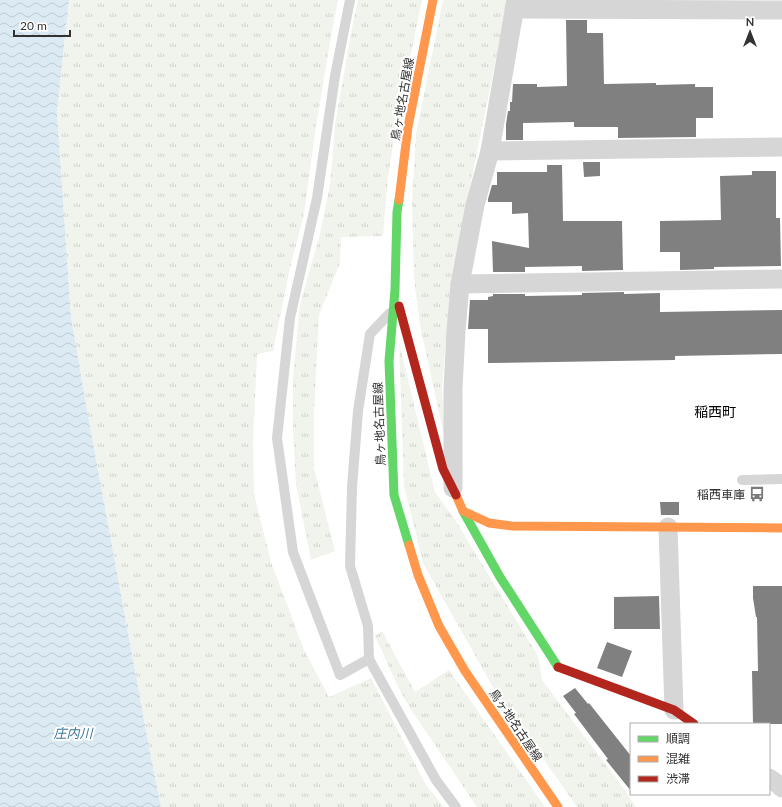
<svg xmlns="http://www.w3.org/2000/svg" width="782" height="807" font-family="Lato,'Noto Sans JP',sans-serif">
<defs>
<pattern id="grass-tufts" width="24" height="20" patternUnits="userSpaceOnUse"><rect width="24" height="20" fill="#f1f4ec"/><path d="M3 7l-1-3M5 7V3M7 7l1-3M15 17l-1-3M17 17v-4M19 17l1-3" fill="none" stroke="#cfd2cb"/></pattern>
<pattern id="water-waves" width="16" height="10" patternUnits="userSpaceOnUse"><rect width="16" height="10" fill="#dcebf3"/><path d="M0 5q4-4 8 0t8 0" fill="none" stroke="#bdcad1"/></pattern>
</defs>
<rect width="100%" height="100%" fill="#fff"/>
<g fill="url(#grass-tufts)">
<path d="M69 0H338L332 31 316 126 304 214 290 268 273 351 257 354 253 441 254 494 271 562 304 650 329 697 371 678 426 785 444 807H161L150 752 87 410 71 317 57 112Z"/>
<path d="M358 0H422L396 127 388 177 383 236 341 237 340 263 319 315 314 414V468L335 551 311 560 296 484 293 431V377L300 304 319 238 330 185 335 125 352 28Z"/>
<path d="M443 0H508L451 279 442 388 445 440 420 325 414 279 412 199 416 134Z"/>
<path d="M399 342 435 492 457 523 538 656 542 680 621 785 636 807H577L493 687 423 563 404 486Z"/>
<path d="M382 631 415 692 449 670 545 807H477L414 714 401 693 375 636Z"/>
</g>
<path fill="url(#water-waves)" d="M0 0H69L57 112 71 317 87 410 150 752 161 807H0Z"/>
<g fill="#808080">
<path d="M566 20H587V33H603L604 84 656 83V85L695 84V87H713V118H696V137L618 138V127H574V122L523 123V140H506V124L508 111H510V102H512L513 84H537V87L567 86Z"/>
<path d="M583 162H600V176L584 177Z"/>
<path d="M547 165H562L563 221H622L623 270 582 271V266L525 267V272H493L492 241 529 248 528 213 512 214V202H488V199L492 185H497V172H547Z"/>
<path d="M752 171H776V218H780L781 266 714 267V269L680 270V252H660V221L721 220 720 176 752 175Z"/>
<path d="M624 292V294L660 293V312L782 310V354L675 356V360L488 363V329H468L470 300H488V297L493 296V294H525V296L582 295V293Z"/>
<path d="M660 502H679V515H661Z"/>
<path d="M753 586H782V724H753L752 671H758L757 617H756L753 598Z"/>
<path d="M659 596 660 629H614V597Z"/>
<path d="M607 642 632 651 622 677 597 668Z"/>
<path d="M575 688 588 704 589 703 631 756V791L606 760 608 759 574 714 576 713 563 696Z"/>
</g>
<g fill="none" stroke-linecap="round" stroke-linejoin="round">
<g stroke="#d6d6d6" stroke-width="10">
<path d="M350 0 335 76 317 198 290 318 277 438 293 552 340 675 369 659 436 780 456 807"/>
<path d="M742 480 782 479"/>
<path d="M369 659 368 626 350 566 352 487 358 411 370 334 390 313"/>
</g>
<g stroke="#d6d6d6" stroke-width="19">
<path d="M514 9 782 10"/>
<path d="M490 151 782 147"/>
<path d="M460 284 782 279"/>
<path d="M453 488V389L456 331 460 284 475 205 490 151 516 0"/>
<path d="M668 527 674 710"/>
<path d="M769 778 779 785 782 788"/>
</g>
<g stroke="#63d668" stroke-width="9">
<path d="M399 200 397 212 395 290 389 361 394 495 409 545"/>
<path d="M463 511 500 577 558 667"/>
</g>
<g stroke="#ff974d" stroke-width="9">
<path d="M399 200 408 127 433 0"/>
<path d="M456 495 463 511 489 523 512 526 782 528"/>
<path d="M409 545 418 575 439 626 465 671 558 807"/>
</g>
<g stroke="#b3261e" stroke-width="9">
<path d="M399 306 443 469 456 495"/>
<path d="M558 667 674 710 694 724"/>
</g>
</g>
<defs>
<symbol id="bus-bare" viewBox="-9 -9 18 18"><path d="M-5-6H5V4H4V6H2V4H-2V6H-4V4H-5ZM-3.5-4V0h7V-4ZM-3.5 1.2v1.5H-2V1.2ZM2 1.2v1.5H3.5V1.2Z" fill="#7a7a7a" stroke="#fff" stroke-width="2.5" paint-order="stroke"/></symbol>
</defs>
<g fill-rule="evenodd">
<use href="#bus-bare" x="746" y="483" width="22" height="22"/>
</g>
<g text-anchor="middle" dominant-baseline="central" stroke-width="4" stroke-linejoin="round" paint-order="stroke">
<g font-size="12" fill="#323232" stroke="#fff">
<text transform="translate(402 99) rotate(-80)">鳥ヶ地名古屋線</text>
<text transform="translate(379 424) rotate(-92)">鳥ヶ地名古屋線</text>
<text transform="translate(516 725) rotate(56)">鳥ヶ地名古屋線</text>
</g>
<g font-size="12" fill="#323232" stroke="#fff" text-anchor="end">
<text x="745" y="494">稲西車庫</text>
</g>
<g font-size="13" font-style="italic" fill="#3d7896" stroke="#fff">
<text x="73" y="733">庄内川</text>
</g>
<g font-size="14" fill="#000" stroke="#fff">
<text x="715" y="411">稲西町</text>
</g>
</g>
<rect x="630" y="723" width="140" height="72" fill="#ffffff" stroke="#adadad"/>
<rect x="638" y="736" width="20" height="6" fill="#63d668" stroke="#adadad"/>
<text x="666" y="743" font-size="12" fill="#323232">順調</text>
<rect x="638" y="756" width="20" height="6" fill="#ff974d" stroke="#adadad"/>
<text x="666" y="763" font-size="12" fill="#323232">混雑</text>
<rect x="638" y="776" width="20" height="6" fill="#b3261e" stroke="#adadad"/>
<text x="666" y="783" font-size="12" fill="#323232">渋滞</text>
<g transform="translate(750 32)" stroke="#ffffff" stroke-width="3" paint-order="stroke">
<path d="M0-3L7 15L0 10L-7 15Z" fill="#323232"/>
<text y="-6" font-size="11" font-weight="bold" text-anchor="middle" fill="#323232">N</text>
</g>
<path d="M14 30v6h56v-6" fill="none" stroke="#323232" stroke-width="2"/>
<text x="20" y="30" font-size="12" fill="#323232" stroke="#ffffff" stroke-width="3" paint-order="stroke">20 m</text>
</svg>
